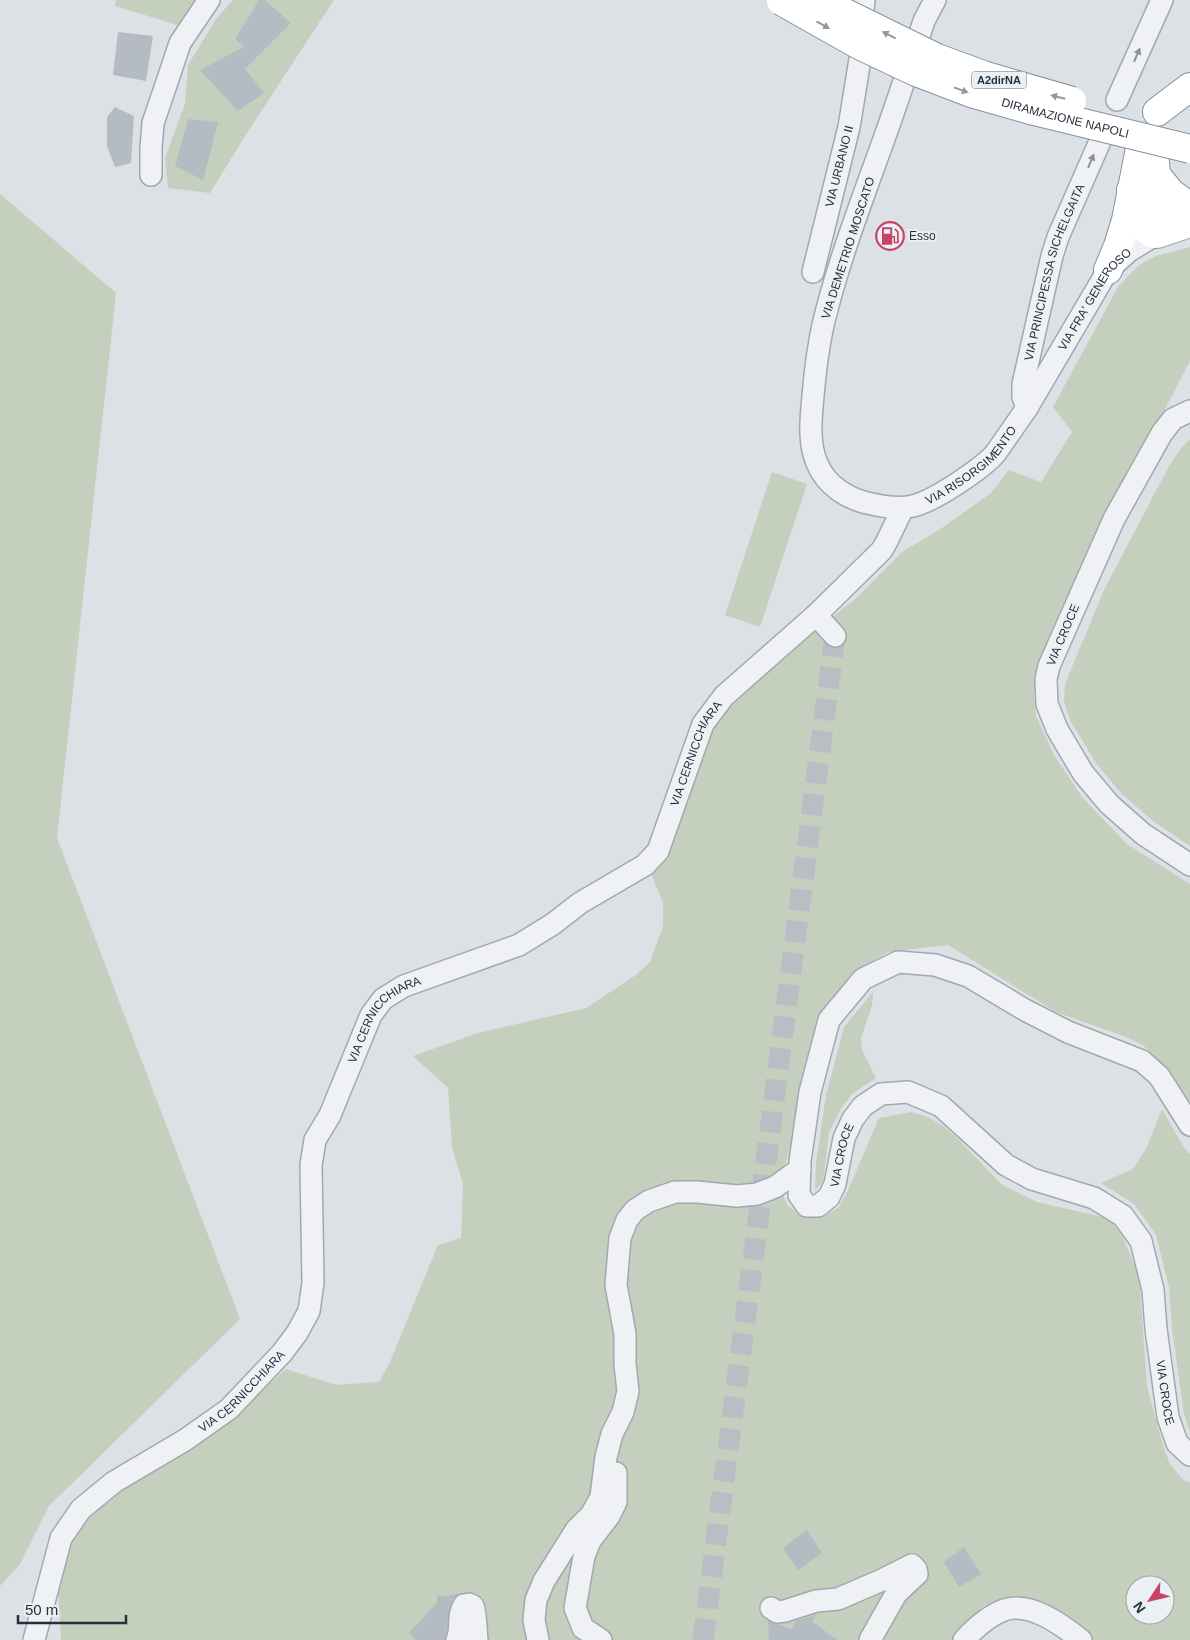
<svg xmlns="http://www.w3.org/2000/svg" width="1190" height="1640" font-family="Arial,sans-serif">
<rect width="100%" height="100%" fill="#dce1e6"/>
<g fill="#c4cfbd" fill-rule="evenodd">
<path d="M116 0H202L184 27 115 6Z"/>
<path d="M233 0H334L245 136 210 193 168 188 165 158 185 104 188 65 216 19Z"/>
<path d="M0 194 116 293 57 838 240 1319 49 1506 20 1564 0 1586Z"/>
<path d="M1190 247V361L1153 432 1041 669 1034 693 1036 716 1054 755 1082 797 1127 844 1190 884V1102L1171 1074 1144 1046 1126 1037 1056 1012 948 945 888 952 855 971 812 1037 790 1146 780 1187 787 1205 803 1216 823 1217 839 1207 848 1190 879 1118 912 1112 930 1118 946 1128 960 1141 1002 1185 1037 1202 1107 1218 1121 1233 1139 1275 1147 1386 1163 1446 1170 1464 1182 1479 1190 1483V1640H1094L1072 1621 1043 1603 1011 1596 983 1606 951 1640H61L58 1588 76 1519 202 1439 265 1388 286 1369 336 1385 379 1382 390 1362 438 1245 461 1238 463 1184 452 1148 448 1088 413 1056 478 1033 586 1008 636 975 650 962 663 926V903L652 876 710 734 733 703 779 659 854 600 902 552 939 530 991 493 1009 470 1041 482 1072 432 1053 407 1118 287 1138 266 1156 256ZM1135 1585H1165V1615H1135Z"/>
<path d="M1190 439V846L1153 821 1121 793 1096 763 1071 722 1064 702 1065 684 1104 590 1168 468 1181 448Z"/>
<path d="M772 472 807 484 760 627 725 615Z"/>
<path d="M873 992 872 1006 861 1038 862 1050 876 1078 852 1094 840 1110 829 1133 823 1182 815 1190 816 1163 826 1095 844 1027Z"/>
<path d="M1162 1109 1183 1146 1190 1154V1432L1184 1414 1172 1328 1169 1287 1156 1235 1134 1204 1101 1183 1133 1169 1146 1149Z"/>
</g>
<g fill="#b4bbc2">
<path d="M259 0H265L291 23 245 69 264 93 238 111 200 70 244 47 235 39Z"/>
<path d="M118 32 153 36 146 81 113 75Z"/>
<path d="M115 107 134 116 131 163 115 167 107 146V117Z"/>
<path d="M188 119 218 122 203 180 175 166Z"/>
<path d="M807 1530 822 1553 798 1570 783 1548Z"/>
<path d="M964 1547 981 1574 959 1587 944 1562Z"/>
<path d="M459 1593 453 1599 450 1606 445 1640H416L409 1633 437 1603V1595L448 1596Z"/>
<path d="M816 1615 812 1621 837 1640H769L768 1621 792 1629 796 1621Z"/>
</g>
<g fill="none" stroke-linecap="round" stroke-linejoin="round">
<path stroke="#b8bec4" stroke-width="21" stroke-dasharray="21 11" stroke-linecap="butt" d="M703 1640 835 636"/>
<defs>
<g id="minor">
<path id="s1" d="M935 0 924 21C911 60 898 100 884 139 862 200 838 262 823 325 818 348 815 372 813 396 811 417 808 443 817 463 826 486 849 500 872 504 885 507 900 509 913 506 934 501 980 470 995 454L1027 408 1108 270 1129 251 1157 234"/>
<path d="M863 11 864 0"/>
<path d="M1117 100 1162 0"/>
<path d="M151 175V148L153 123 166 85 180 43 209 0"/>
<path id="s2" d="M813 272 849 127 860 59"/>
<path id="s3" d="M1027 408 1023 397V384L1052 256 1058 237 1101 139"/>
<path d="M1190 411 1173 419 1162 433 1114 519 1049 666 1046 679 1047 704 1057 729 1083 773 1109 804 1143 834 1190 865"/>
<path d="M816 615 835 636"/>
<path id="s4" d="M1190 1125 1159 1076 1142 1061 1068 1032 1025 1010 968 976 935 965 898 962 863 979 829 1020 810 1092 800 1161 799 1195 807 1206H818L829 1197 835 1184 844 1138 853 1119 863 1106 881 1094 908 1092 941 1106 1006 1165 1032 1179 1094 1198 1123 1216 1141 1241 1153 1290 1156 1329 1168 1417 1177 1443 1190 1455"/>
<path d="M771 1608 777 1612 785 1611 816 1601 838 1599 882 1580 912 1565 916 1569 917 1574 896 1594 870 1640"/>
<path id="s5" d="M34 1640 61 1538 81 1509 114 1482 185 1440 229 1409 282 1353 297 1333 309 1311 313 1283 311 1165 315 1140 330 1115 371 1015 383 999 404 986 519 945 553 924 580 903 645 865 658 851 703 724 724 696 816 615 882 550 887 541 903 508"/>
<path d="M457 1640C462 1628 457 1616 464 1605L469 1604 473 1606C476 1612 476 1632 477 1640"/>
<path d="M538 1640 534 1620 536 1600 544 1581 576 1530 591 1515 601 1497 606 1457 612 1434 623 1412 628 1391 625 1364V1334L616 1285 620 1238 627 1220 635 1210 649 1201 675 1192H697L737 1196 757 1194 775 1187 800 1169"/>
<path d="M601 1640 583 1628 575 1608 584 1556 590 1541 609 1516 616 1502V1473"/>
<path d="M964 1640C975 1628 988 1616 1004 1610 1030 1601 1062 1625 1081 1640"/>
</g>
<path id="major" d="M1157 234 1190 223"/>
<g id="highway">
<path d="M1157 112 1190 87"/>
<path d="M1158 177 1171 193 1190 207"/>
<path d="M1131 190 1145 229 1153 234 1161 232 1166 227V216L1156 174 1154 151"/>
<path d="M1108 270 1118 246 1126 220 1140 148"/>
</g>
</defs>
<use href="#minor" stroke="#a2a8b0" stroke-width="24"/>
<use href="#major" stroke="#9ca7b1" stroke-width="30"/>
<use href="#highway" stroke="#84909c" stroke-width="30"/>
<use href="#minor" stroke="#eff1f4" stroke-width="21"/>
<use href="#major" stroke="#fff" stroke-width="28"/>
<use href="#highway" stroke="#fff" stroke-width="28"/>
<defs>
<g id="highway-bridge">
<path d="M819 0 937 58 986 76 1072 101"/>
<path id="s6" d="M781 1 859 45 916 72 971 93 1034 111 1190 149"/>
</g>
</defs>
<use href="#highway-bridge" stroke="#84909c" stroke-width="30" stroke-linecap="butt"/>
<use href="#highway-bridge" stroke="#fff" stroke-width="28"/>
</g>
<defs><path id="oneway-solid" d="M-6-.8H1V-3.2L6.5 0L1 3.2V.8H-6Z" transform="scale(1.25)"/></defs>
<g fill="#92989e">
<use href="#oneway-solid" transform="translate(823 25) rotate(29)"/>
<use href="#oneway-solid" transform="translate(889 35) rotate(-153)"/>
<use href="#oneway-solid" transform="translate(961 90) rotate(20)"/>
<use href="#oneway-solid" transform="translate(1058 97) rotate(-166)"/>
</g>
<g fill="#8a9098">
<use href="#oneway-solid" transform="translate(1137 55) rotate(-66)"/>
<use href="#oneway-solid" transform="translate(1091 161) rotate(-67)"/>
</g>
<defs>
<symbol id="fuel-ring" viewBox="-11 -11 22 22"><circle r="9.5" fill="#ebf0f4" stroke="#c94365" stroke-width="1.5"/><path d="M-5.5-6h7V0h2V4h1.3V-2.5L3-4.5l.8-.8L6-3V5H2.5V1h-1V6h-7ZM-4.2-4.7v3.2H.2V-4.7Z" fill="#c94365"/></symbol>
</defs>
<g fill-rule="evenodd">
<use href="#fuel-ring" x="874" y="220" width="32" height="32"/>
</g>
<g text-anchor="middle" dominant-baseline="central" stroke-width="4" stroke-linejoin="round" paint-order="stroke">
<rect fill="#ebf0f4" stroke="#616a73" stroke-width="1" x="971.5" y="71.5" width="55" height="17" rx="4"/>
<g font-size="11" font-weight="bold" fill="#26303c">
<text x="999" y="80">A2dirNA</text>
</g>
<g font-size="12" fill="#26303c" stroke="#ebf0f4">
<text stroke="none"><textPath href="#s6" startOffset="309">DIRAMAZIONE NAPOLI</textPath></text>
<text stroke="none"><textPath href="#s2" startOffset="109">VIA URBANO II</textPath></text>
<text transform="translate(848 248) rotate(-72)">VIA DEMETRIO MOSCATO</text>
<text stroke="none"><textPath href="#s3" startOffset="141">VIA PRINCIPESSA SICHELGAITA</textPath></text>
<text stroke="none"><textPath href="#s1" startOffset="879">VIA FRA' GENEROSO</textPath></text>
<text stroke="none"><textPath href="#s1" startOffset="669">VIA RISORGIMENTO</textPath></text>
<text transform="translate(1063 635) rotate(-67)">VIA CROCE</text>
<text stroke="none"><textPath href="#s5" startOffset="1196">VIA CERNICCHIARA</textPath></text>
<text stroke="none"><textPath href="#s5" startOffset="761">VIA CERNICCHIARA</textPath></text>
<text stroke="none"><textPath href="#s4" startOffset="700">VIA CROCE</textPath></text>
<text stroke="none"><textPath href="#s5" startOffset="341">VIA CERNICCHIARA</textPath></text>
<text stroke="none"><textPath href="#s4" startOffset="1240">VIA CROCE</textPath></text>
</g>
<g font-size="12" fill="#26303c" stroke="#ebf0f4" text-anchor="start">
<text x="909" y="236">Esso</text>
</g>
</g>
<g transform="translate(1150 1600) rotate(235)"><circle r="24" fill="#ebf0f4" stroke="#9ca3aa"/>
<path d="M0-4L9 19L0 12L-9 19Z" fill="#c94365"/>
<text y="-8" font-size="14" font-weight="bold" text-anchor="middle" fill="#26303c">N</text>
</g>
<path d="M18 1615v8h108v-8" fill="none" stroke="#26303c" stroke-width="2.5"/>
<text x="25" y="1615" font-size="15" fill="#26303c" stroke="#ebf0f4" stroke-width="4" paint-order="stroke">50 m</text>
</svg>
